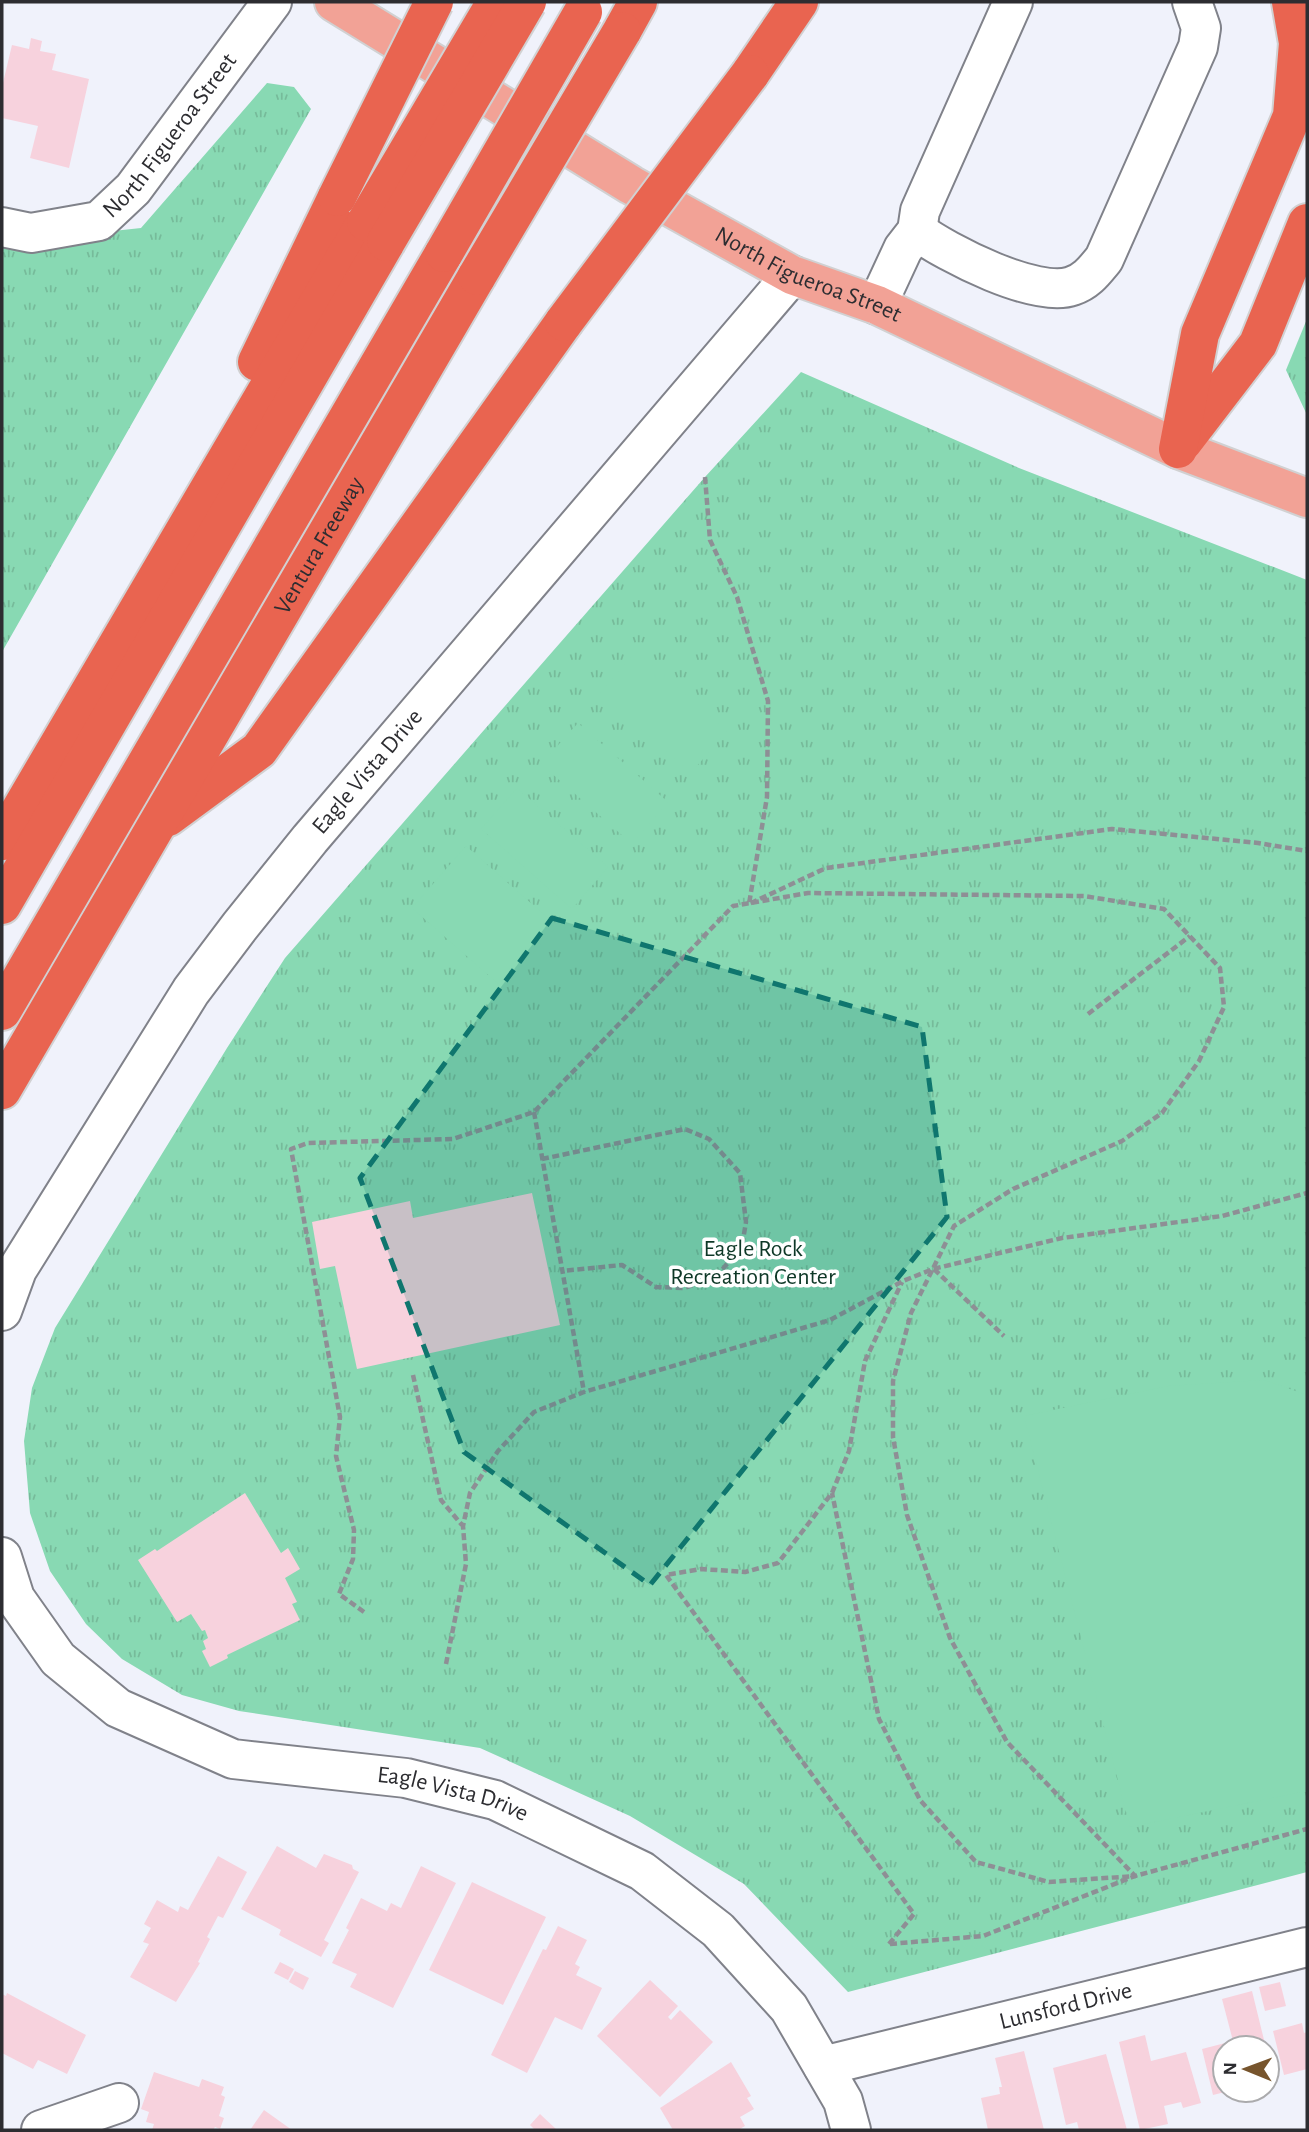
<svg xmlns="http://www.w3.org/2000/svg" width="1309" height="2132" font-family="'Alegreya Sans',sans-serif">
<defs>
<pattern id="grass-tufts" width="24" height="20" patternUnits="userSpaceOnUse" patternTransform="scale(1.75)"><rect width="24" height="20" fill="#88d9b3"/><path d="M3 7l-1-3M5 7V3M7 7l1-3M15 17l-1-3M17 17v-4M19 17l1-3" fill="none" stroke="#76bb9a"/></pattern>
</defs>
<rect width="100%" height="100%" fill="#f0f2fb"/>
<g fill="url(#grass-tufts)">
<path d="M267 83 294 87 311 109 2 652V243L141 228Z"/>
<path d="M1307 319V415L1286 370Z"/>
<path d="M801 372 1019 468 1307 580V1872L848 1992 744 1884 630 1816 480 1748 239 1711 182 1695 122 1659 86 1624 50 1571 30 1513 24 1441 32 1388 55 1328 227 1048 285 958 705 477Z"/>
</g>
<g fill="#88d9b3">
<path d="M636 651 727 731 691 773 600 693Z"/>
<path d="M578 723 668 802 632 844 541 764Z"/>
<path d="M517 788 608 867 572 909 481 829Z"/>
<path d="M466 846 557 926 503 988 412 908Z"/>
<path d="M1264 1380 1307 1395V1791L1130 1827 1024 1416 1168 1386Z"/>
</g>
<g fill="#f7d2dd">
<path d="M31 38 42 41 40 51 56 54 52 70 89 79 69 168 30 158 38 126 2 118V87L12 45 29 49Z"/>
<path d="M532 1193 560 1325 357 1369 335 1266 320 1269 312 1222 410 1201 413 1218Z"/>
<path d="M245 1493 281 1553 288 1548 300 1569 285 1578 297 1602 292 1604 300 1620 227 1655 228 1658 210 1667 202 1651 206 1649 203 1641 208 1638 205 1630 202 1631 191 1614 177 1622 138 1560 155 1549 157 1551Z"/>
<path d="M277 1846 316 1868 324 1854 352 1865 353 1869 359 1872 324 1940 329 1943 321 1957 279 1935 281 1930 241 1909Z"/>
<path d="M218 1856 247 1872 223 1918 218 1916 207 1937 210 1939 198 1962 200 1963 176 2002 130 1977 149 1944 143 1942 151 1928 144 1924 157 1900 178 1912 180 1906 188 1910Z"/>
<path d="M421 1866 456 1883 393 2008 350 1987 357 1974 332 1963 349 1930 346 1928 361 1898 387 1911 391 1903 401 1908Z"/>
<path d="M472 1882 546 1917 503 2005 429 1970Z"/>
<path d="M558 1926 587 1940 575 1964 580 1967 576 1975 602 1988 582 2030 555 2017 527 2073 491 2055 543 1949 546 1950Z"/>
<path d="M280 1962 294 1969 288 1980 274 1973Z"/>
<path d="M295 1971 309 1978 303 1990 289 1982Z"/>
<path d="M650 1980 678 2006 668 2017 671 2020 680 2010 713 2042 660 2097 597 2036Z"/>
<path d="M1280 1982 1286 2006 1265 2011 1259 1987Z"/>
<path d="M1252 1991 1266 2048H1225V2092L1213 2095 1202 2049 1233 2041 1222 1999Z"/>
<path d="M7 1993 86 2035 67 2074 38 2060 33 2069 2 2053V1994L6 1996Z"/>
<path d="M1302 2023 1304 2033 1307 2032V2069L1284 2075 1273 2031Z"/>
<path d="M1145 2035 1151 2061 1186 2052 1201 2103 1183 2108 1181 2102 1164 2106 1168 2124 1140 2130 1119 2042Z"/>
<path d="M1024 2051 1044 2130H988L981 2098 1000 2094 999 2087H1002L995 2058Z"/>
<path d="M1106 2054 1127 2130H1079L1077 2122 1066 2125 1053 2068Z"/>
<path d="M1267 2057 1273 2076 1267 2077Z"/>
<path d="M731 2062 751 2096 747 2098 754 2109 740 2117 745 2126 738 2130H673L660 2108Z"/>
<path d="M154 2072 199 2087 202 2079 224 2087 221 2095 225 2097 219 2116 224 2118 220 2129 215 2127 213 2130H152L154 2124 146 2122 149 2112 141 2109Z"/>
<path d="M264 2110 292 2130H250Z"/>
<path d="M540 2114 557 2130H535L530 2125Z"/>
</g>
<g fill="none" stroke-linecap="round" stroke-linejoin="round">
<defs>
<g id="minor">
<path id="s1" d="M2 227 31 233 99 221 133 189 272 2"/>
<path d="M917 231C946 253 1037 299 1072 286 1087 281 1094 271 1104 259L1198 47 1201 28 1192 2"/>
<path d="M877 305 903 249 917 231 920 211 1013 2"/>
<path id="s2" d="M2 1311 17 1270 191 991 240 926 310 839 792 275"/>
<path id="s3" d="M2 1557 15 1598 58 1659 118 1708 233 1759 406 1778 495 1800 642 1871 718 1930 789 2008 843 2101 851 2130"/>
<path id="s4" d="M823 2066 1307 1947"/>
<path d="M41 2130 119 2103"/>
</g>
<g id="major">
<path id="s5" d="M334 2 631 185 792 275 877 305 1178 449 1307 498"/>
</g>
<g id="highway">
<path d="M622 31 638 2"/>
<path d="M750 74 799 2"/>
<path d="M257 362 337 197"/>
<path d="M1183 442 1258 344 1307 223"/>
<path d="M1178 449 1200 334 1292 116 1298 43 1291 2"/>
<path d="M168 817 259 750 564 322"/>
<path d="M2 841 366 222"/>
<path d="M2 905 386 242"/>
<path d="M2 1011 444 253"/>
<path id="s6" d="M2 1090 477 276"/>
</g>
</defs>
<use href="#minor" stroke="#80828a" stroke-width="42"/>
<use href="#major" stroke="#d1d1d2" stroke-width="42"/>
<use href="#highway" stroke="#d1d1d2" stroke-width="42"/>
<g stroke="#8e8f95" stroke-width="4.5" stroke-dasharray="7 3.5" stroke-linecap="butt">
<path d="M705 477 710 540 737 597 768 701 767 797 749 904 826 868 1112 829 1258 843 1307 851"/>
<path d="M1088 1014 1190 936"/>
<path d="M534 1112 584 1392"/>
<path d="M542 1159 685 1129 709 1139 740 1173 746 1222 742 1246 716 1277 684 1288 656 1287 622 1265 562 1271"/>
<path d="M934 1269 1004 1336"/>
<path d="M413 1375 441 1500 462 1525"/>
<path d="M364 1612 339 1594 353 1559 354 1530 336 1456 340 1417 291 1149 308 1143 453 1139 534 1112 733 906 808 893 1084 896 1164 909 1220 968 1224 1007 1199 1061 1162 1113 1122 1141 1013 1189 954 1226 911 1313 893 1381V1437L907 1515 950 1638 1007 1742 1135 1876 1049 1882 976 1862 920 1800 879 1719 832 1493"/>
<path d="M446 1664 466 1564 463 1526 470 1493 498 1451 534 1412 584 1392 830 1320 903 1281 933 1269 1062 1238 1222 1216 1307 1193"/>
<path d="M889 1944 914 1914 666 1575 701 1569 745 1572 778 1563 832 1493 849 1451 865 1361 902 1282"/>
<path d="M890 1944 983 1936 1135 1876 1307 1829"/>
</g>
<use href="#minor" stroke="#fff" stroke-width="38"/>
<use href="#major" stroke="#f2a296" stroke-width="38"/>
<use href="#highway" stroke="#e96450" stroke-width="38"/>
<defs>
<g id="highway-bridge">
<path d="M337 197 434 2"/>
<path d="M366 222 496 2"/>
<path d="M386 242 527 2"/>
<path d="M444 253 583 12"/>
<path d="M477 276 622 31"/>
<path d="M564 322 750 74"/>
</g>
</defs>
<use href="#highway-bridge" stroke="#d1d1d2" stroke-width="42" stroke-linecap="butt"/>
<use href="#highway-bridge" stroke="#e96450" stroke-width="38"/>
</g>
<path fill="#0f766e" fill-opacity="0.2" stroke="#0f766e" stroke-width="5" stroke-dasharray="14 9" stroke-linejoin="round" d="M552 918 922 1027 947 1217 650 1585 464 1452 360 1178Z"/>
<g text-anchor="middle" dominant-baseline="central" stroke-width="7" stroke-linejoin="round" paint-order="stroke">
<g font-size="24" fill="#2d2d31" stroke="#fff">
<text stroke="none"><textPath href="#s1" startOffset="210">North Figueroa Street</textPath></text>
<text stroke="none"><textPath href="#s5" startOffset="548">North Figueroa Street</textPath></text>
<text stroke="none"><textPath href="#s6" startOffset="630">Ventura Freeway</textPath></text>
<text stroke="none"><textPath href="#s2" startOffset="654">Eagle Vista Drive</textPath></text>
<text stroke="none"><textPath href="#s3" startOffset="544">Eagle Vista Drive</textPath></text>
<text stroke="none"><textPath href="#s4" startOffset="250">Lunsford Drive</textPath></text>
</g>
<g font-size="24" fill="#0e3827" stroke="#fff">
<text x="753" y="1249">Eagle Rock<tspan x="753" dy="28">Recreation Center</tspan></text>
</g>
</g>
<rect width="1309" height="2132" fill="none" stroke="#2d2d31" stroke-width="7"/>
<g transform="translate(1246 2069) rotate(271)"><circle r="33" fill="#ffffff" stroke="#ababad" stroke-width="2"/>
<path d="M0-5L12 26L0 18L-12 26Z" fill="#77552d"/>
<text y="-10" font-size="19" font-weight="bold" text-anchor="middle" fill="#2d2d31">N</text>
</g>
</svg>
